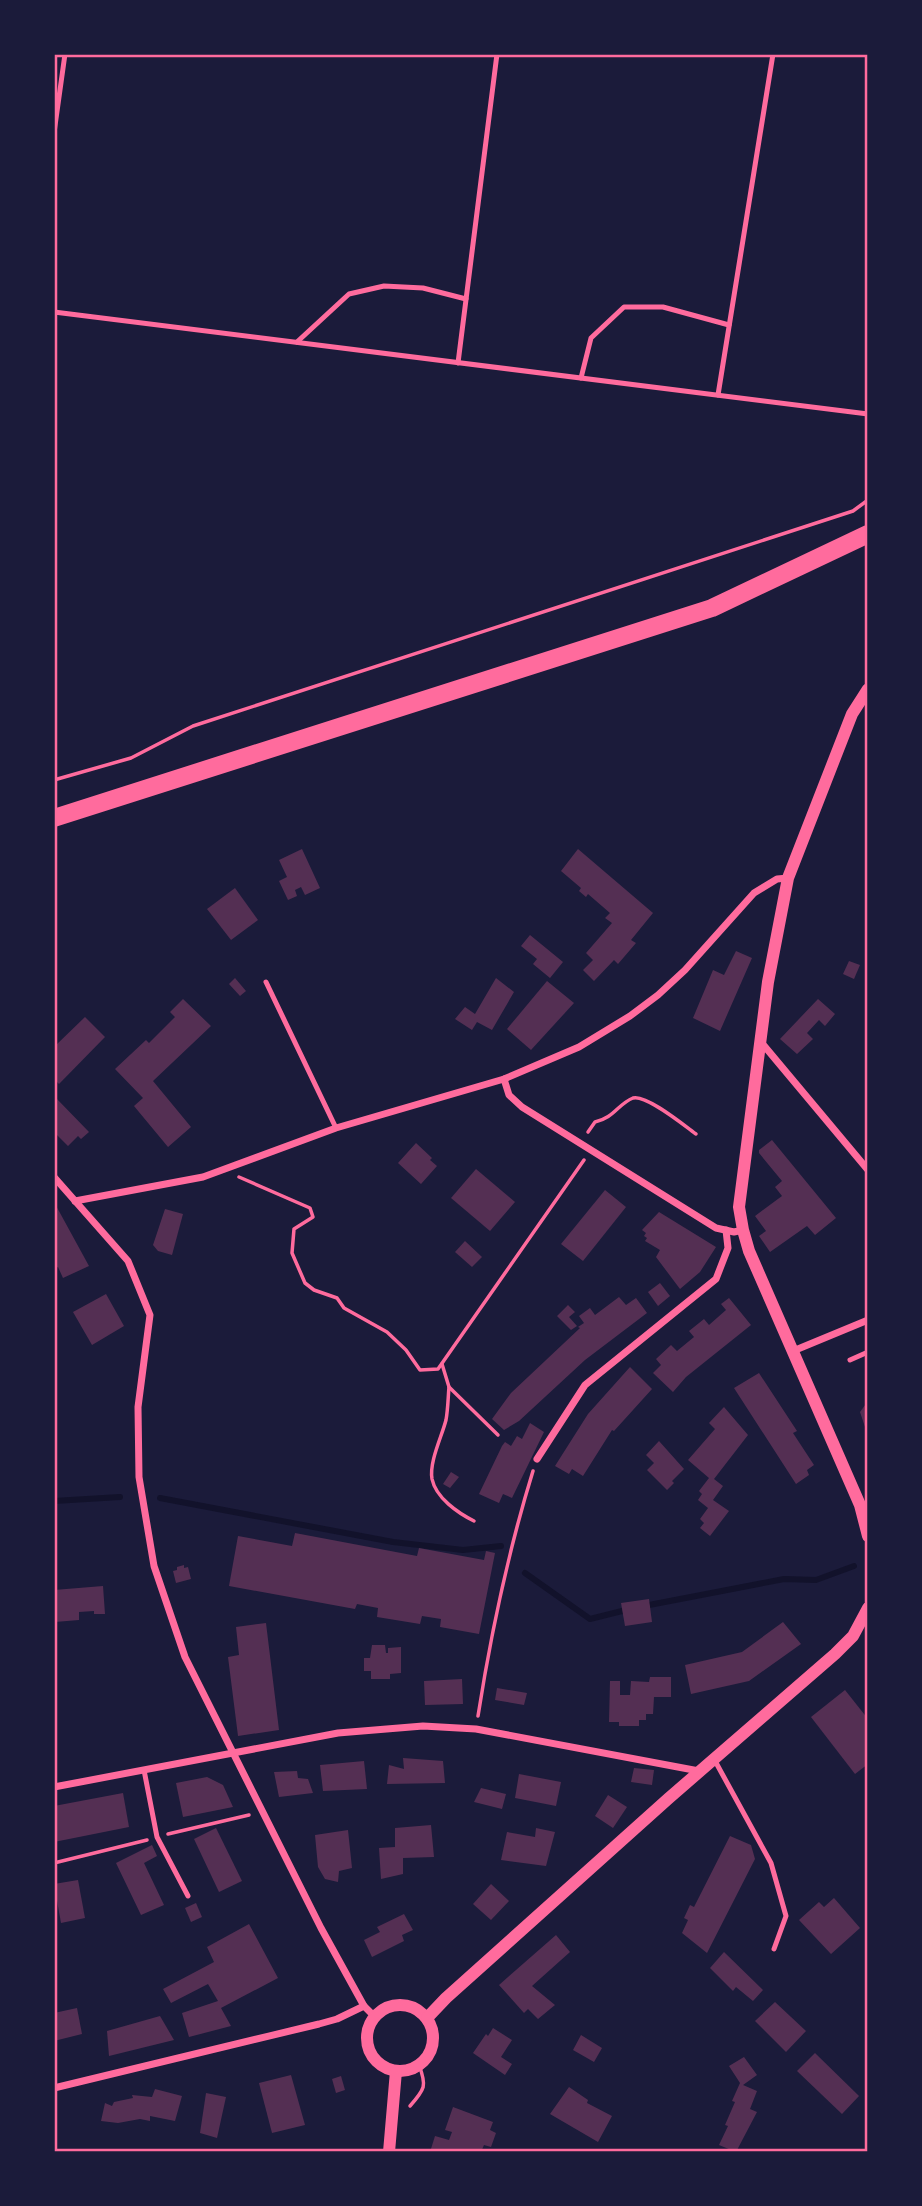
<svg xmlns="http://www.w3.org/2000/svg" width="922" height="2206" font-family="Poppins,sans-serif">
<rect width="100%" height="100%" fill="#1b1b3a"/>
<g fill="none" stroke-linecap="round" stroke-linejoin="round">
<g stroke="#12122b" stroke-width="6">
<path d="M160 1498 393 1542 463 1550 501 1546"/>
<path d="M54 1501 120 1497"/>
<path d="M525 1573 590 1619 630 1609"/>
<path d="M644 1606 784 1579 816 1580 854 1566"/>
</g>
</g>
<g fill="#542f53">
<path d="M302 849 320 888 305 895 301 887 295 890 297 896 288 900 279 881 287 877 279 860Z"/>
<path d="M578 849 653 913 631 940 636 943 618 964 614 960 594 981 583 970 593 960 586 953 612 923 605 918 610 913 588 894 586 897 579 891 581 888 561 871Z"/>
<path d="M235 888 258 920 231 940 207 909Z"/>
<path d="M530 935 563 962 550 978 533 964 537 959 521 946Z"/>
<path d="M736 951 752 958 720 1031 693 1018 713 970 724 975Z"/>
<path d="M849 961 860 965 854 979 843 974Z"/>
<path d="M235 978 246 991 240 996 229 984Z"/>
<path d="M496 978 514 992 492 1030 477 1022 472 1030 455 1019 465 1007 475 1014Z"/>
<path d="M547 981 574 1003 531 1050 507 1029Z"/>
<path d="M183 999 211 1026 153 1081 191 1127 168 1147 134 1106 143 1098 115 1069 146 1040 149 1043 175 1017 170 1012Z"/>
<path d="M818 999 835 1014 825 1026 819 1020 807 1033 813 1039 797 1054 780 1039Z"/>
<path d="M85 1017 105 1037 59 1084 54 1079V1047Z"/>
<path d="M56 1098 89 1132 81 1139 78 1136 68 1146 54 1132Z"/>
<path d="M772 1140 836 1218 815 1235 807 1226 770 1252 759 1236 766 1231 755 1216 782 1196 775 1187 782 1181 759 1153V1150Z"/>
<path d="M416 1143 432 1158 430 1160 437 1166 421 1184 398 1163Z"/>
<path d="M476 1169 515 1202 490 1231 451 1198Z"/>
<path d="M605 1190 626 1207 583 1261 561 1244Z"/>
<path d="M54 1202 89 1266 63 1278 58 1267 54 1269Z"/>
<path d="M165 1209 183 1214 172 1255 158 1251 153 1245Z"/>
<path d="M659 1212 716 1247 700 1272 680 1289 656 1257 660 1250 645 1241 647 1238 644 1236 646 1233 642 1230Z"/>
<path d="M465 1241 482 1257 472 1267 455 1252Z"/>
<path d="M660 1283 670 1296 658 1306 648 1292Z"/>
<path d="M106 1294 124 1326 92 1345 73 1312Z"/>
<path d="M619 1297 626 1305 636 1298 647 1313 585 1360 519 1421 504 1430 492 1419 511 1393 580 1328 578 1327 584 1323 579 1316 590 1308 595 1315Z"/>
<path d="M729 1298 751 1325 686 1377 673 1392 653 1373 661 1365 656 1359 671 1345 677 1351 694 1337 689 1331 704 1319 709 1325 726 1310 721 1304Z"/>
<path d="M568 1305 575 1312 569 1317 577 1326 571 1330 557 1316Z"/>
<path d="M630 1367 652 1389 614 1431 612 1430 583 1476 572 1469 569 1474 555 1466 588 1414Z"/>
<path d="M759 1373 797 1431 793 1433 814 1465 807 1470 809 1475 796 1484 734 1388Z"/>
<path d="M868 1401V1436L860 1412Z"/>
<path d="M724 1407 748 1435 714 1479 723 1486 713 1500 729 1511 710 1536 700 1528 704 1523 700 1519 708 1508 698 1500 702 1494 699 1491 709 1478 688 1460 715 1429 709 1423Z"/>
<path d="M530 1423 544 1432 512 1498 503 1494 499 1503 479 1494 502 1446 505 1442 511 1446 517 1436 522 1439Z"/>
<path d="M659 1441 684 1469 672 1481 674 1483 667 1490 647 1470 654 1463 646 1455Z"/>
<path d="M451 1472 459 1477 450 1488 443 1484Z"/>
<path d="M295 1533 417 1556 419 1548 484 1560 486 1551 495 1553 479 1634 440 1627 441 1619 422 1616 420 1624 377 1617 378 1608 357 1604 355 1609 229 1586 238 1536 292 1546Z"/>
<path d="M184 1565V1568L188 1567 191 1579 176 1583 173 1571 177 1570V1567Z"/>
<path d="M103 1586 105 1614H94V1611L79 1612V1620L55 1622 54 1590Z"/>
<path d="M649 1599 652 1622 625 1626 621 1603Z"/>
<path d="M783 1622 801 1644 749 1681 691 1694 685 1665 742 1652Z"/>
<path d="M266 1623 279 1730 238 1736 228 1657 239 1655 236 1627Z"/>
<path d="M372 1645H385L386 1653H388V1648L401 1647V1673L390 1674V1679H371V1671H364V1658H370Z"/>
<path d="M650 1677H671V1697H654L653 1714H646V1720H639V1726H619V1722H609L610 1681H620V1695H630L631 1681 649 1682Z"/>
<path d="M462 1679 463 1704 425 1705 424 1681Z"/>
<path d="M497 1688 527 1693 524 1705 495 1700Z"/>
<path d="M845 1690 868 1719V1764L855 1774 811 1717Z"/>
<path d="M403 1758 443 1761 445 1783 387 1784 389 1765 404 1769Z"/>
<path d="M364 1761 367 1789 323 1791 320 1765Z"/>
<path d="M634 1768 654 1770 652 1785 631 1782Z"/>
<path d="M297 1771 298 1778 308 1779 313 1793 279 1797 274 1772Z"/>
<path d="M519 1774 561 1782 556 1806 515 1798Z"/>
<path d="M207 1777 223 1785 233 1807 183 1817 176 1783Z"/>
<path d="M481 1788 506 1794 502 1809 474 1802Z"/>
<path d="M123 1793 129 1827 54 1842V1806Z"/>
<path d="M608 1795 627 1807 613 1828 595 1816Z"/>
<path d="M431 1825 434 1857 403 1858V1874L381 1879 379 1848 395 1847V1828Z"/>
<path d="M216 1828 242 1881 219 1892 194 1839Z"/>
<path d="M536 1828 555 1832 546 1866 501 1860 507 1832 535 1837Z"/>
<path d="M348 1830 352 1868 339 1871 338 1882 325 1879 318 1867 315 1835Z"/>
<path d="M730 1836 751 1845 755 1859 707 1953 682 1933 688 1920 684 1918 690 1905 694 1907Z"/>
<path d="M152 1845 157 1856 144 1863 164 1905 141 1915 116 1863Z"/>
<path d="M78 1880 85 1918 61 1923 54 1884Z"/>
<path d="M491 1884 509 1901 491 1920 473 1904Z"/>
<path d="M834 1898 860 1928 831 1954 799 1920 819 1902 824 1907Z"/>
<path d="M196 1903 202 1917 191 1922 185 1908Z"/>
<path d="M404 1914 413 1930 402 1935 404 1941 372 1957 364 1940 380 1932 377 1927Z"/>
<path d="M249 1924 278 1978 221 2008 231 2026 189 2037 182 2013 218 2001 208 1984 171 2003 163 1989 214 1962 207 1947Z"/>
<path d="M556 1935 570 1952 532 1986 555 2005 538 2019 528 2009 524 2013 499 1985Z"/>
<path d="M724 1952 763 1990 753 2001 736 1987 733 1991 710 1968Z"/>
<path d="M775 2002 806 2031 786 2052 755 2021Z"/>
<path d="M77 2008 82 2034 54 2041V2013Z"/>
<path d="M160 2016 174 2040 109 2056 107 2031Z"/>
<path d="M493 2028 512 2040 501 2057 512 2064 505 2075 473 2053 486 2034 488 2036Z"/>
<path d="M581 2035 602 2048 594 2062 573 2050Z"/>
<path d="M815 2053 859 2096 842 2114 797 2071Z"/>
<path d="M744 2057 757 2075 743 2085 757 2091 750 2109 757 2112 736 2152 719 2145 728 2126 725 2125 735 2102 732 2101 740 2083 729 2066Z"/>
<path d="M291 2075 305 2125 272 2133 259 2083Z"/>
<path d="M341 2076 345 2090 336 2093 332 2079Z"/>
<path d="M569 2087 588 2100 587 2103 612 2116 598 2142 550 2114Z"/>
<path d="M155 2089 182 2096 175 2121 150 2116V2121L140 2119 118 2123 101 2121 105 2103 112 2106 114 2102 133 2098 132 2095 152 2097Z"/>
<path d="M206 2093 226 2097 217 2138 200 2133Z"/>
<path d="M453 2107 493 2122 490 2130 496 2133 491 2147 484 2145 481 2152 468 2149V2152H430L435 2136 449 2140 452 2132 445 2130Z"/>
</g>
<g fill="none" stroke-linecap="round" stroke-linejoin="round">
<g stroke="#ff6b9d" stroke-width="3.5">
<path d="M54 780 131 758 193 726 853 511 868 500"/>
<path d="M588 1132 595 1122C614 1118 618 1104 633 1098 646 1094 685 1126 696 1134"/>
<path d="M239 1177 310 1208 313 1217 294 1229 292 1253 305 1283 314 1290 337 1298 344 1308 387 1332 406 1350 420 1370 438 1369 584 1160"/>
<path d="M442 1364 449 1387 498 1435"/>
<path d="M449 1387C448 1398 448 1409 446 1420 442 1436 429 1462 432 1479 436 1498 458 1513 474 1521"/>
<path d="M478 1716C491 1633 508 1552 533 1471"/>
<path d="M168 1834 249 1815"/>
<path d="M54 1863 147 1840"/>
<path d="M410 2106C425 2089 427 2086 419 2065"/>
</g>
<g stroke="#ff6b9d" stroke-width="5">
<path d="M54 133 65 54"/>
<path d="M54 312 868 414"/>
<path d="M297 342 349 294 384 286 423 288 466 299"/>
<path d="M458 363 497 54"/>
<path d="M581 378 591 338 624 307H663L729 325"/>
<path d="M718 395 773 54"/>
<path d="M266 982 336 1128"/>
<path d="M850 1360 868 1352"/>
<path d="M714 1759 771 1863 786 1916 774 1949"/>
<path d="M144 1770 157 1837 188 1896"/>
</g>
<g stroke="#ff6b9d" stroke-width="7">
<path d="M761 1042 868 1170"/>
<path d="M504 1079 509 1095 522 1107 716 1228 734 1232 743 1230"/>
<path d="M54 1177 128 1261 150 1315 138 1407 139 1477 154 1566 185 1657 321 1928 364 2006 374 2016"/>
<path d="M75 1201 203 1177 336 1128 504 1079 579 1047 630 1016 658 995 685 970 754 893 777 879 788 878"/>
<path d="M793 1351 868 1320"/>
<path d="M537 1459 585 1385 716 1279 728 1248 726 1230"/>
<path d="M54 1787 338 1733 423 1726 476 1729 699 1771"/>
<path d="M54 2088 319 2024 337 2019 364 2006"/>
</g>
<g stroke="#ff6b9d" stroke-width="12">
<path d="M868 689 852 714 788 878 768 982 739 1207 743 1230 749 1251 860 1505 868 1536"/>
<circle cx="400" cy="2038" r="33"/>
<path d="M427 2018 446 1998 669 1798 835 1654 853 1636 868 1608"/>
<path d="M389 2152 396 2071"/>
</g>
<path stroke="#ff6b9d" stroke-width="18" d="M54 818 712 608 868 534"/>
</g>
<rect width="922" height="2206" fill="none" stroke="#1b1b3a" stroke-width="112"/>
<rect x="56" y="56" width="810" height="2094" fill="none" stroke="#ff6b9d" stroke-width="2.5"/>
</svg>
